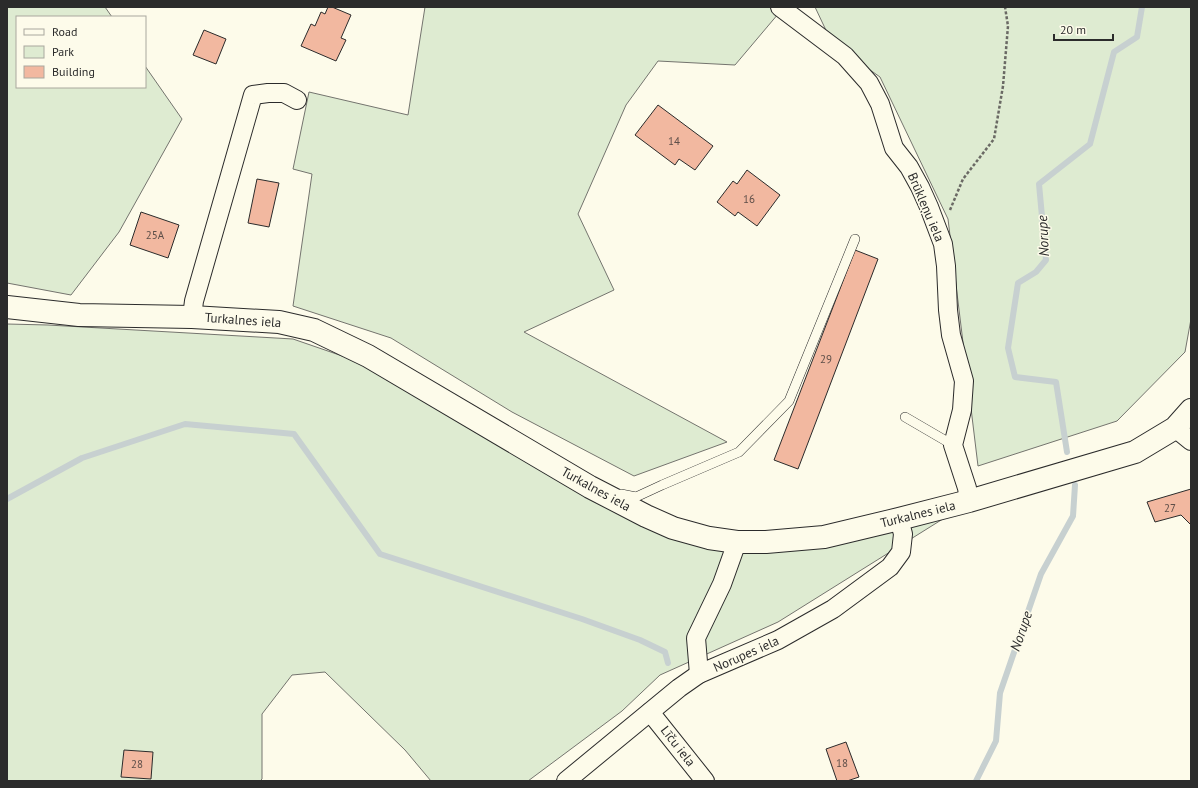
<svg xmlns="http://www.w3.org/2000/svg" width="1198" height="788" font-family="'PT Sans',sans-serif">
<rect width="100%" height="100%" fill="#fdfbea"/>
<g fill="#deebd1" stroke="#74746e">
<path d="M7 7H105L112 17H17V87H145V66L182 119 119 232 71 295 7 283Z"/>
<path d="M425 7H784L735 65 658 61 626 105 578 214 614 290 524 332 727 442 634 476 512 412 391 338 293 306 312 174 293 169 309 92 408 115Z"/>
<path d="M815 7H1191V319L1185 352 1117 421 978 466 948 219 880 77 832 43Z"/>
<path d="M7 324 48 325 293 339 380 369 685 539 809 547 954 512 778 622 660 675 622 711 528 781H431L405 750 325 672 292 675 262 714V779L260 781H7Z"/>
</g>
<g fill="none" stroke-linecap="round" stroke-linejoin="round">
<g stroke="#c7d0d0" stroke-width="6">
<path d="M1067 452 1056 382 1015 377 1008 348 1018 283 1036 272 1046 260 1039 184 1090 144 1114 52 1137 37 1142 7"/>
<path d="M7 499 82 458 185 424 294 434 380 554 582 619 640 640 665 652 668 663"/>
<path d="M976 781 996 741 1000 693 1041 574 1073 516 1075 485"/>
</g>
</g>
<g fill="#f2b8a0" stroke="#2b2b2b">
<path d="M328 7H332L351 15 341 38 346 40 336 61 301 46 311 24 315 26 321 12 325 14Z"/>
<path d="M204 30 226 39 216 64 193 55Z"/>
<path d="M658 105 713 146 695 170 679 159 675 165 635 135Z"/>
<path d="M747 170 780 195 757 226 738 212 735 216 717 202 733 181 737 184Z"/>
<path d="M257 179 279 183 269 227 248 223Z"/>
<path d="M141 212 179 225 168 258 130 245Z"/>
<path d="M855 250 878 259 798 469 774 460Z"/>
<path d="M1191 489V525L1181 515 1155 522 1147 502Z"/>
<path d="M846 742 859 777 847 781H837L826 749Z"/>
<path d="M124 750 153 752 151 779 121 777Z"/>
</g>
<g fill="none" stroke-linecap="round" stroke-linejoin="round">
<defs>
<g id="lane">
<path d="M905 417 953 445"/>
<path d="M621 494 636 497 662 485 739 452 789 401 855 239"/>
</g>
<g id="street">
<path d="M780 7 845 56 869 83 880 104 894 148 909 167 920 187 929 207 943 244 946 266 948 310 951 335 964 381 962 410 953 445 967 488 969 501"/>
<path d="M192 317 194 301 253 95 268 93H284L297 100"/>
<path d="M1175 428 1191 441"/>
<path d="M699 674 696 638 722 584 737 542"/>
<path d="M650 712 705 781"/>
<path d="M566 781 679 688 699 674 778 640 833 609 890 567 901 552 903 534 899 519"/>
</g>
<path id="secondary" d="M7 307 79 315 192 317 279 322 314 330 368 356 590 487 646 516 673 528 709 538 737 542H766L824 537 899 519 969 501 1135 452 1175 428 1191 410"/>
</defs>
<use href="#lane" stroke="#2b2b2b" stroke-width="10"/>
<use href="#street" stroke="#2b2b2b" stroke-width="20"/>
<use href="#secondary" stroke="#2b2b2b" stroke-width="24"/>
<path stroke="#6a6964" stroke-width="2.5" stroke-dasharray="3 2" stroke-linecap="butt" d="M950 210 963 179 994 139 1003 86 1008 26 1005 7"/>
<use href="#lane" stroke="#fdfbea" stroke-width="9"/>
<use href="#street" stroke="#fdfbea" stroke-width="18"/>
<use href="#secondary" stroke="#fdfbea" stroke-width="22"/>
</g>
<g text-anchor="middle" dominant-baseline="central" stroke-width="3" stroke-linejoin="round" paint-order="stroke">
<g font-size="11" fill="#5d4e48">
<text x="674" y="141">14</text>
<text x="749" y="199">16</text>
<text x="155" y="235">25A</text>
<text x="826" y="359">29</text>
<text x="1170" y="508">27</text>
<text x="842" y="763">18</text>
<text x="137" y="764">28</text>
</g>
<g font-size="13" fill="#2b2b2b" stroke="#fdfbea">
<text transform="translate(926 207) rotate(67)">Brūkleņu iela</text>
<text transform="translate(243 320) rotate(4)">Turkalnes iela</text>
<text transform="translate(596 489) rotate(29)">Turkalnes iela</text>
<text transform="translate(918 514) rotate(-14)">Turkalnes iela</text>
<text transform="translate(746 654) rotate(-24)">Norupes iela</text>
<text transform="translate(678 746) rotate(52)">Līču iela</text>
</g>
<g font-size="14" font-style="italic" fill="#2b2b2b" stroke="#fdfbea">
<text transform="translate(1043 236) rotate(-93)">Norupe</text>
<text transform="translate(1021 631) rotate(-71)">Norupe</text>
</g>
</g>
<rect width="1198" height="788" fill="none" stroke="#2b2b2b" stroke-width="16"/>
<rect x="16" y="16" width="130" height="72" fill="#fdfbea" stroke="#a9a89e"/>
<rect x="24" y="29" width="20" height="6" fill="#fdfbea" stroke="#a9a89e"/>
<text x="52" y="36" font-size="12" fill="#2b2b2b">Road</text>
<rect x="24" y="46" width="20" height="12" fill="#deebd1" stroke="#a9a89e"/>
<text x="52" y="56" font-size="12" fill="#2b2b2b">Park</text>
<rect x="24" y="66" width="20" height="12" fill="#f2b8a0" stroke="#a9a89e"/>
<text x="52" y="76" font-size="12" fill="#2b2b2b">Building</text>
<path d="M1054 34v6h59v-6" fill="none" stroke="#2b2b2b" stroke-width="2"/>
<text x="1060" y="34" font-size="12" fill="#2b2b2b" stroke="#fdfbea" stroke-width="3" paint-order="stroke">20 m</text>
</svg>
